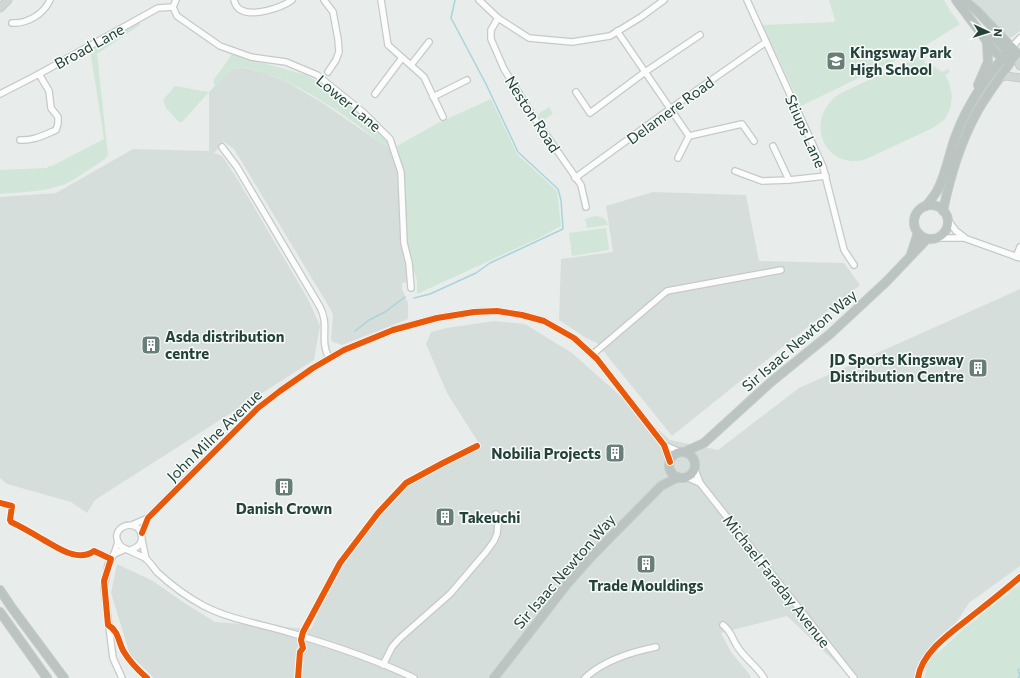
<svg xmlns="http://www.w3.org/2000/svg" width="1020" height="678" font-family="Commissioner,sans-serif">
<rect width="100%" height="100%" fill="#e8edeb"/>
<g fill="#d6dedb">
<path d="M972 0H1020V31L1015 35 1010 38 1005 35Z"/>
<path d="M242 67 265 73 287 82 321 102 384 145 391 149 397 170 402 241 408 278V282L402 283V289L408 303V319L342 345 333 342 331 339 333 315 331 310 234 149 224 142 214 153 222 156 238 180 308 299 320 326 314 360 95 500 87 513 71 502 7 484 0 478V197L56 193 133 149 209 151V92L231 70Z"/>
<path d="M653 192 746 195 759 261 844 263 860 285 672 436 597 343 586 338 559 320 561 259 613 252 606 206Z"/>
<path d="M1020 289V566L969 603 920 678H852L787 616 721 633 731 652 750 675 751 678H154L130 655 111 593 117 564 153 581 183 602 215 622 311 629 339 565 378 516 411 482 478 442 447 393 426 344 431 332 447 328 494 321 525 324 572 353 670 440 718 450 799 388Z"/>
</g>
<g fill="#d1e6d8">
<path d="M829 0H944L951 12 960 24 925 46 801 106 762 25 834 22 835 20Z"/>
<path d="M140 21V25L97 54 108 155 105 159C92 167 78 178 65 184 44 192 22 192 0 194V170L47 168 48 166H52L104 139 90 50Z"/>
<path d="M232 54 306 75 322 84 369 120 387 142 391 149 384 145C347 117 299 81 254 70 250 69 246 67 242 67 231 67 223 79 215 86L213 81Z"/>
<path d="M922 55 925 61 923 62 933 66 942 72 948 69 950 72 945 75 949 82 952 96 950 109 945 119 933 128 864 160C824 169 803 120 839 94Z"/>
<path d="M175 86 209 92 182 122H179L166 108 163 100Z"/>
<path d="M491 99 517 154 557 191 561 226 541 237 417 294V280L410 262 407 247 404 172 397 146 438 123Z"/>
<path d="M549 107 553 114 542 121 538 114Z"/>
<path d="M595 216 601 217 606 220 608 225 587 228 585 219Z"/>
<path d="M606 228 609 250 572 256 569 233Z"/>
<path d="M1020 584V678H924L929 661 966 627Z"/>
</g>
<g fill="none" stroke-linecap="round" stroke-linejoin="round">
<g stroke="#a9d4db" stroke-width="1.5">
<path d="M414 298 430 294 476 273 490 263 563 229 561 200 558 189 518 152 486 84 451 18 455 0"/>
<path d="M355 331 369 320 385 312 405 297"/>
<path d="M1018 678 1020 676 1018 670 1020 669"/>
</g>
<defs>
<g id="minor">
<path d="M234 0C235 4 237 8 241 10 253 17 281 8 292 0"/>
<path d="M324 0 333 12 338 39 339 52 336 60 328 72"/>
<path d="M381 0 388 45 424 77 443 117"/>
<path d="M479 0 498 18 529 38 572 42 610 36 641 17 664 0"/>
<path d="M747 0 823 167 844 250 854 265"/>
<path d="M173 7 177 16 220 46 251 57 286 62 317 75 364 113 390 139 401 172 404 243 409 263 411 288"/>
<path d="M498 18 491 30V39L504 69 533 116 581 185 586 207"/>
<path d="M12 23C27 24 44 14 50 0"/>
<path d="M617 31 689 136"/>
<path d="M1012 47 1020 38"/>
<path d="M411 65 429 42"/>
<path d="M576 92 590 113 645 72 700 35"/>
<path d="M0 94 39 74 158 8 173 7 176 0"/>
<path d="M375 94 402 58"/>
<path d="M433 97 467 80"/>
<path d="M20 140C33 141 44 135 56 130L58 124V117L51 108 49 91 39 74"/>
<path d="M773 146 789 180"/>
<path d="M222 147 237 167 320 307C330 326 319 340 329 358"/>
<path d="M678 158 689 136 742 124 754 141"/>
<path d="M735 171 762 181 789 180 826 176"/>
<path d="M575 178 670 109 766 42"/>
<path d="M947 219 956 231 964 237"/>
<path d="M936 238H964L1020 258"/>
<path d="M1016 257 1020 247"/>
<path d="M593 354 667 291 781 270"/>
<path d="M664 445 680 452"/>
<path d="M694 467 700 483 854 678"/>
<path d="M686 477 700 483"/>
<path d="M132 525 148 518"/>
<path d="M142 533 148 518 258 408 280 391 313 368 344 350 393 330 437 318 474 312 497 311 522 315 544 321 574 338 597 359 664 445 670 462"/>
<path d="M142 540 146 559"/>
<path d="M118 542 114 554 126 549"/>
<path d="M130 550C142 547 145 537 138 528 126 520 111 531 119 544 122 549 138 554 145 558 150 562 153 567 157 572 171 585 187 597 204 606 231 620 262 624 291 633 332 645 375 659 414 678"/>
<path d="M114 554 108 565 104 588 113 658 122 678"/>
<path d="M723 625C731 631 732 638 737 646 744 658 757 666 764 678"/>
<path d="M383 665 392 647 399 639 450 594 486 552 494 541 497 534 498 524 496 514"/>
<path d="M585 678C604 660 631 652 656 647"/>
</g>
<g id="major">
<path d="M0 8 8 0"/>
<path d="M1013 52 1020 66"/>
<path d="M999 78 1007 76 1020 78"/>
</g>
<g id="highway">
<path d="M956 0 995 52 1006 61"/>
<path d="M993 35 1008 52 1009 56"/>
<path d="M978 85 988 62 987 43"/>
<circle cx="931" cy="222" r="17"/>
<path d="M926 206C930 201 934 196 937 191 946 175 949 153 956 135 968 103 989 73 1012 47"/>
<path d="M943 211C950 176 960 143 977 112 989 91 1004 72 1017 53L977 11 964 0"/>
<path d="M911 254 918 233"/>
<path d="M684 452 704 443 771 382 830 334 886 282 927 239"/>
<circle cx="682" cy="465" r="13"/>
<path d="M0 590 12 608 64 678"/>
<path d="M0 612 47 678"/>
<path d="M494 678 568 583 592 556 661 486 678 477"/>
</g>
</defs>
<use href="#minor" stroke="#c5cac8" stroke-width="8"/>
<use href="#major" stroke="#c3ccc9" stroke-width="9"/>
<use href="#highway" stroke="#c3ccc9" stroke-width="10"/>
<use href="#minor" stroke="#fcfcfc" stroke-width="5.5"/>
<use href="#major" stroke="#cfd7d5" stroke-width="7"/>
<use href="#highway" stroke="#bcc4c2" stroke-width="8"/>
<defs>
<g id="cycleway">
<path d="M0 503 12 506 10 520 11 522C22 527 32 533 42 539 57 547 77 563 94 551L111 559 104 581 108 625C119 631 118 642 124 652 130 662 138 670 147 678"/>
<path d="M142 533 148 518 258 408 280 391 313 368 344 350 393 330 437 318 474 312 497 311 522 315 544 321 574 338 597 359 664 445 670 462"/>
<path d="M298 678 300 652 303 648 301 640 303 632 340 563 378 513 406 483 443 463 477 446"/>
<path d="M918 678C922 650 956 629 977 612 991 601 1006 589 1020 577"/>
</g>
</defs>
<use href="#cycleway" stroke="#f7fbf9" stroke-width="8"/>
<use href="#cycleway" stroke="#e8590c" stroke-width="6"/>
</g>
<defs>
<symbol id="school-square" viewBox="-11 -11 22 22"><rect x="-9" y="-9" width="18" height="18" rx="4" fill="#697e78" stroke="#f7fbf9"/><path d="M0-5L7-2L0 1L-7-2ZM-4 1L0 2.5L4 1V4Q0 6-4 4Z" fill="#fff"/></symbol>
<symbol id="building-square" viewBox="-11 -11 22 22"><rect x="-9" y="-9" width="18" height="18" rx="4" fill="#697e78" stroke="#f7fbf9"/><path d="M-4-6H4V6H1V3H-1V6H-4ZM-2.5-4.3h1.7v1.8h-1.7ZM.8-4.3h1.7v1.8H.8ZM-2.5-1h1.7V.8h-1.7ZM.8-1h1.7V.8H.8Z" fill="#fff"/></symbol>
</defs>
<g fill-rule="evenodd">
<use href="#school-square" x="825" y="50" width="22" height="22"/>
<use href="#building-square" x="140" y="334" width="22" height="22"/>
<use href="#building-square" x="967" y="357" width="22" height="22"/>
<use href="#building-square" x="604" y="442" width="22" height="22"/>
<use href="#building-square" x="273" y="476" width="22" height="22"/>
<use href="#building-square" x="434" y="506" width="22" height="22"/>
<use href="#building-square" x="635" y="553" width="22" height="22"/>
</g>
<g text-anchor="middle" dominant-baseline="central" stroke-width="3" stroke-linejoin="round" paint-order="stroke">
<g font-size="15" fill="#24423a" stroke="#f7fbf9">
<text transform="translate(89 46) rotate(-29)">Broad Lane</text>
<text transform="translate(349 103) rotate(40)">Lower Lane</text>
<text transform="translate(670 110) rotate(-36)">Delamere Road</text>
<text transform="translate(533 114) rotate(57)">Neston Road</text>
<text transform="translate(806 131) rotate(66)">Stiups Lane</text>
<text transform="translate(799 340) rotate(-41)">Sir Isaac Newton Way</text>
<text transform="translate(214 435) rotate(-44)">John Milne Avenue</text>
<text transform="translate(564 571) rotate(-49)">Sir Isaac Newton Way</text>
<text transform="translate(777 581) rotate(52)">Michael Faraday Avenue</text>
</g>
<g font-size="15" font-weight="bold" fill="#24423a" stroke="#f7fbf9" text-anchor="start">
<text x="850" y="52">Kingsway Park<tspan x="850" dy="17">High School</tspan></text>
<text x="165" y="336">Asda distribution<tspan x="165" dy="17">centre</tspan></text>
<text x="964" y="359" text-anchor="end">JD Sports Kingsway<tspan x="964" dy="17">Distribution Centre</tspan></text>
<text x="601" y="453" text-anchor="end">Nobilia Projects</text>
<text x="284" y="508" text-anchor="middle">Danish Crown</text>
<text x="459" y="517">Takeuchi</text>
<text x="646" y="585" text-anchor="middle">Trade Mouldings</text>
</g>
</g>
<g transform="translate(988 32) rotate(94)" stroke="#f7fbf9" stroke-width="3" paint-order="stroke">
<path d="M0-3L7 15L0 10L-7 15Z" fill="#24423a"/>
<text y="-6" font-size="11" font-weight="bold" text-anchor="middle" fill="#24423a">N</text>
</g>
</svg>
